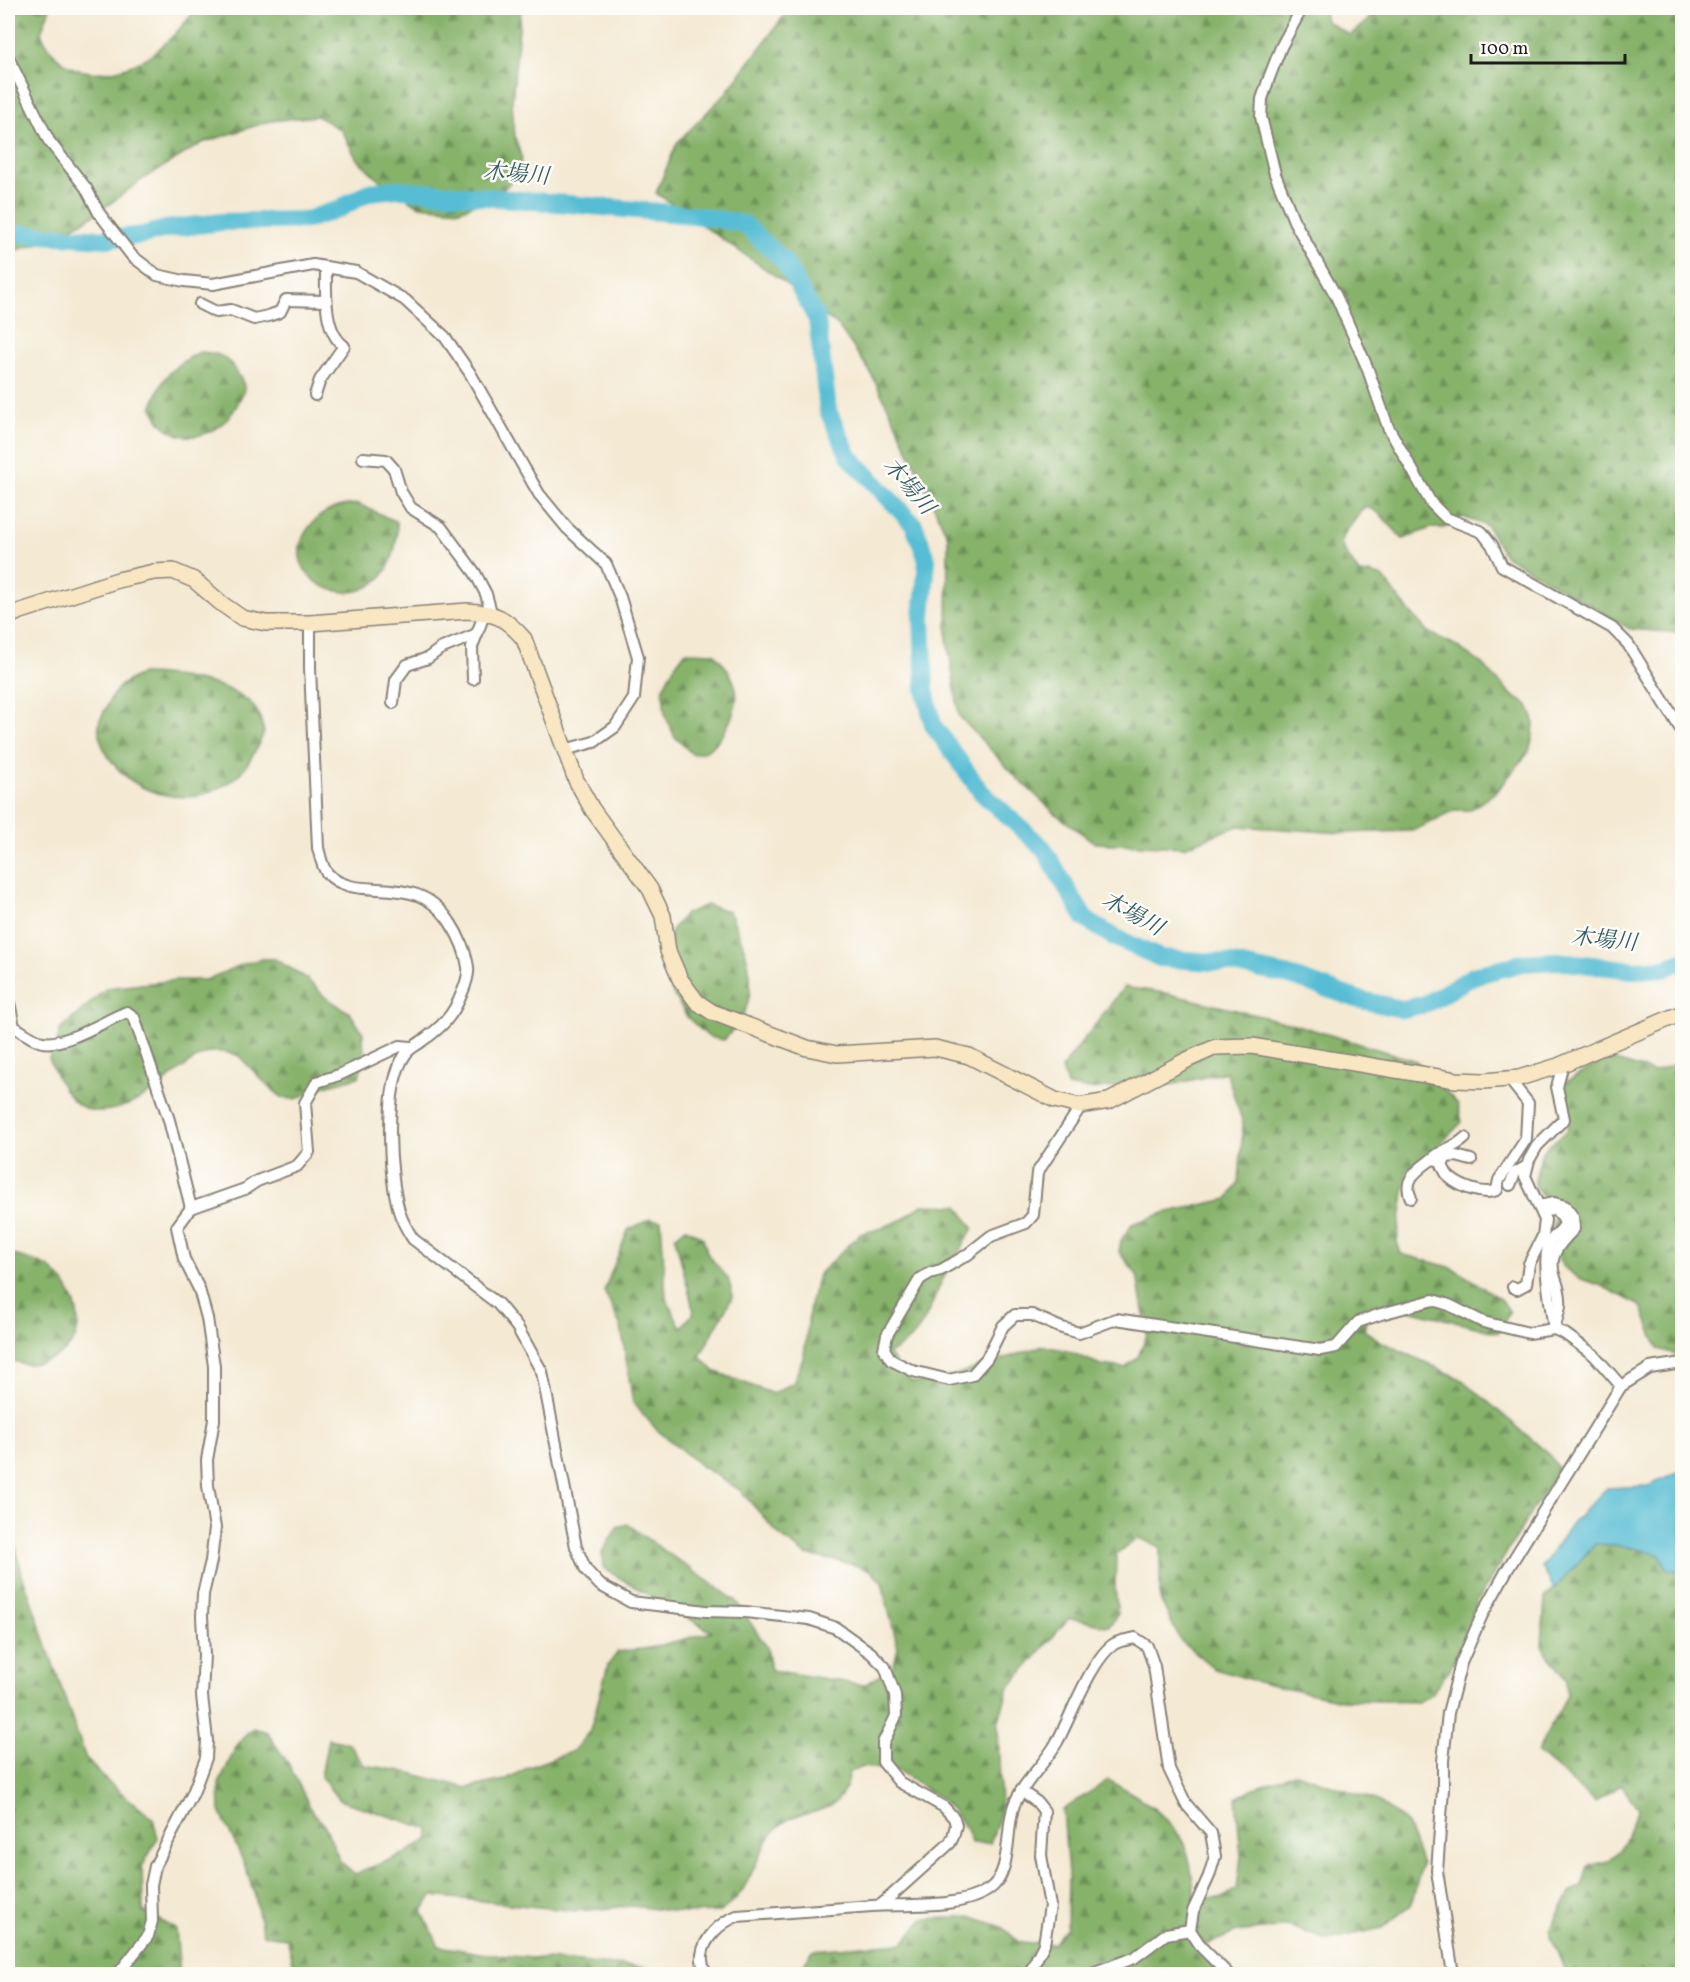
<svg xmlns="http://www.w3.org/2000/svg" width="1690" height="1982" font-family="Vollkorn,'Noto Serif JP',serif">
<defs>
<pattern id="forest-firs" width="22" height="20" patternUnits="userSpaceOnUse" patternTransform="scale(1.5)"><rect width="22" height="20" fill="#86b26b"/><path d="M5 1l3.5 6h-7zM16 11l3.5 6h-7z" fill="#6d9057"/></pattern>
</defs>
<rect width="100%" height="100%" fill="#fdfcf7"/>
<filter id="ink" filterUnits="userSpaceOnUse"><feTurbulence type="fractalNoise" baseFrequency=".0167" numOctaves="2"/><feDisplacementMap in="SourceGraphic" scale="12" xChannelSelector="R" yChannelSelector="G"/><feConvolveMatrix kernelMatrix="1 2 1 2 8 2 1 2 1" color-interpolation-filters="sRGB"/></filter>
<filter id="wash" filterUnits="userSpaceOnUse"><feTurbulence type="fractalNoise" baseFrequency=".008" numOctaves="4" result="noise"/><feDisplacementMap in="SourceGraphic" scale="24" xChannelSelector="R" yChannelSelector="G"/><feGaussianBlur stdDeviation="1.35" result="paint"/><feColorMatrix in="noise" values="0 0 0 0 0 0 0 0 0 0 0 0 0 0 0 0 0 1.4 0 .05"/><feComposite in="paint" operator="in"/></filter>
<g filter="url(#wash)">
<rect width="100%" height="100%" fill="#f4e9d3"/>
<g fill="url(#forest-firs)" stroke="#516744" stroke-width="1.5">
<path d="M8 8H50L41 33C62 84 117 80 155 52 171 40 185 23 197 8H521L512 102 515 138 522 159 514 179 497 195 460 210 420 206 389 189 357 159 341 130 317 116 270 121 202 143 146 177 97 213 53 239 8 253Z"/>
<path d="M790 8H1323L1326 21 1350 35 1383 8H1682V529L1680 533 1682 547V633L1630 629 1504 555 1487 526 1463 517 1444 528H1431L1403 539 1379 513 1365 506 1345 533 1341 545 1360 575 1369 573 1383 577 1408 610 1428 632 1453 644 1481 663 1514 697 1528 705 1534 721 1533 736 1529 752 1497 791 1470 810H1455L1413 831 1342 833 1238 826 1184 847 1095 843 1057 815 1016 777 959 716 947 638 948 537 892 415 869 370 839 327 781 280 656 193 677 143 726 93Z"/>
<path d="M200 352C216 353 227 355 235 370 238 374 243 381 244 386 245 392 240 398 238 403 225 431 187 450 162 424 158 420 155 413 152 408 161 377 172 366 200 352Z"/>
<path d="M358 504 397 522C399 639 262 587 310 526 323 510 338 505 358 504Z"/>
<path d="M685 652 714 653C724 664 732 674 736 689 740 707 723 742 706 751 703 753 696 753 692 754L675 737 665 715 663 688 674 667Z"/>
<path d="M141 674C170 674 240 682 256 710 260 716 262 725 264 732 257 749 247 770 231 781 191 809 138 798 110 759 104 750 97 736 99 725 99 719 104 713 106 708 114 689 123 682 141 674Z"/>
<path d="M706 905 729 911C742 938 757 975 747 1005 743 1019 733 1030 724 1040L709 1037 688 1018 672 992 667 958 671 930 685 914Z"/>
<path d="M261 959H275L305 977 325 997 350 1013 363 1033 364 1056 359 1077 325 1086 296 1099 283 1098 269 1087 238 1055C230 1053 219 1050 211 1052 201 1054 190 1062 183 1068 157 1087 133 1111 99 1111 71 1111 57 1080 49 1058L57 1043 60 1030 107 988 177 980H206L243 964Z"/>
<path d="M1124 987 1165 993 1294 1024 1416 1061 1458 1104 1462 1122 1437 1147 1407 1171 1397 1242 1401 1254 1453 1268 1501 1299 1510 1312 1498 1333 1402 1308 1371 1306 1364 1330 1382 1342 1461 1379 1550 1455 1558 1468 1478 1600 1450 1669 1432 1693 1419 1702 1342 1700 1269 1685 1215 1669 1180 1640 1160 1599V1547L1139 1538 1116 1554 1115 1588 1118 1614 1109 1626C1094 1625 1083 1618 1068 1619L1008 1689 998 1724 1001 1813 990 1843H971L967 1829 943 1800 899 1771 862 1767 849 1772C845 1801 834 1807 807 1814 802 1815 794 1816 789 1819 761 1834 756 1875 738 1896 733 1902 726 1907 721 1912L686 1913 632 1906 577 1911 432 1896 422 1911 439 1946 486 1954 650 1968 652 1974H296L287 1938 263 1935 255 1896 244 1863 220 1811 219 1784 236 1747 247 1733 254 1728 267 1732 289 1765 313 1813 324 1824 340 1861 355 1874 406 1853 429 1839V1829L339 1800 321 1777 328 1739 348 1743 364 1765 402 1771 467 1788 505 1780 529 1767 573 1751 590 1731 608 1665 618 1652 649 1648 712 1632 603 1568 602 1553 617 1527 628 1524 646 1538 735 1600 767 1647 771 1670 864 1685 893 1668 898 1648 882 1583 870 1570 847 1563 806 1555 779 1535 740 1490 701 1466 657 1430 633 1403 621 1327 604 1291 628 1230 650 1219 661 1221 666 1298 681 1328 694 1312 675 1237 686 1228 703 1238 708 1255 728 1278 733 1296 700 1356 714 1371 773 1394 793 1383 804 1356 810 1305 818 1275 860 1234 882 1228 903 1219 922 1205 958 1206 973 1228C963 1246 951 1263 942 1281 925 1317 926 1334 888 1354L912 1382H934L1042 1346 1065 1350 1101 1365 1125 1368 1138 1357 1147 1335 1137 1275 1119 1252 1121 1240 1132 1224 1164 1213 1228 1199 1239 1182 1243 1123 1226 1072 1175 1084 1085 1089 1067 1086 1062 1068Z"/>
<path d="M1606 1058 1653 1072 1682 1062V1356L1658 1349 1641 1306 1602 1286 1578 1278 1562 1266 1553 1240 1554 1215 1534 1184 1542 1152 1568 1129 1562 1085Z"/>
<path d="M8 1252C21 1259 39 1260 51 1269 68 1283 82 1310 77 1332 71 1358 29 1373 8 1358Z"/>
<path d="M8 1514 22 1574 86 1759 106 1780 153 1819 158 1838 142 1867 143 1911 176 1929 180 1974H8Z"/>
<path d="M1595 1544C1612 1544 1644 1546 1658 1554 1665 1558 1671 1566 1677 1571L1682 1569V1974H1566L1549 1931 1570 1893 1582 1887 1588 1866 1608 1861 1621 1850 1638 1808 1621 1785 1595 1802 1537 1752 1567 1695 1566 1679 1542 1646 1545 1598Z"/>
<path d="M1296 1773 1378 1801 1406 1822 1422 1864 1411 1905 1382 1928 1328 1940 1288 1926 1237 1932 1199 1948 1222 1974H1145C1122 1955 1093 1972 1067 1974 1053 1976 1039 1972 1025 1969L1019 1974H797L813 1950 903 1943 923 1919 973 1917 1002 1927 1019 1942 1053 1944 1067 1927 1068 1875 1063 1810 1108 1780C1138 1795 1179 1821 1188 1855 1192 1869 1193 1884 1195 1897L1221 1899 1237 1889 1241 1856 1236 1798 1254 1788Z"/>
</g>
<path fill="#56bdd4" stroke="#396c78" stroke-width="1.5" d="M1682 1471V1569L1677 1571 1667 1569 1660 1555C1639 1548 1617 1544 1595 1544L1554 1589 1542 1567 1572 1523 1607 1488 1648 1486Z"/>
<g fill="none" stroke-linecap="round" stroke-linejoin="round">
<path stroke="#56bdd4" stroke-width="18" d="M8 233 108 239 143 235 166 229 221 222 306 220 339 209 369 192 396 189 694 215 744 224 784 261 817 319 828 411 849 456 914 525 927 560 922 617 925 690 933 725 982 793 1043 848 1085 919 1112 936 1160 958 1228 963 1290 976 1357 999 1402 1009 1426 1004 1473 976 1522 963 1557 961 1634 970 1666 968 1682 961"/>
</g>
</g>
<g filter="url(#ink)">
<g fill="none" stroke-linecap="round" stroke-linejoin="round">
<defs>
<g id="street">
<path d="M1302 8 1281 47 1269 78 1262 99 1261 117 1275 174 1294 221 1336 296 1367 367 1388 427 1431 503 1446 518 1482 532 1492 545 1502 566 1612 628 1628 644 1682 731"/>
<path d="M8 57 49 141 86 188 99 213 132 256 157 275 184 281 213 284 313 265 356 272 405 300 445 337 470 373 539 494 567 528 606 564 620 597 638 657 634 698 615 727 594 742 564 750"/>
<path d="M200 304 216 312 231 310 254 319 268 316 280 312 286 300 325 301"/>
<path d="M315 395 320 380 344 346C323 331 326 290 326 267"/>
<path d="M363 458 386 460 394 469 401 492 411 508 441 527 475 573 486 594 491 612"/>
<path d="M310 623V668L318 848C320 855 322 867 327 873 357 906 416 867 451 924 459 936 466 953 468 967 469 974 465 986 462 993 453 1016 442 1027 422 1041 416 1046 410 1047 405 1055 383 1087 389 1174 399 1211 402 1221 407 1230 413 1239L498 1304 517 1327 542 1372 576 1547 586 1570 600 1585 631 1602 706 1611 745 1612 809 1619 836 1628 871 1653 885 1667 895 1695 896 1716 883 1743V1762L899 1782 944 1807 954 1818 956 1825 953 1837 950 1843 881 1905"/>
<path d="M473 679 472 647 485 612"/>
<path d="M393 703 396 680 407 665 428 658 440 649 477 634"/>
<path d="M8 997 14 1027C22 1031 34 1041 43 1042 67 1046 105 1020 127 1012L134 1017 169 1120 191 1208"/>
<path d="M1081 1106 1037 1173 1033 1215 1026 1223 991 1236 967 1255 941 1270 930 1273 920 1279 887 1335 884 1349 891 1360 913 1371 949 1380 972 1375 987 1358 1003 1326 1015 1315H1032L1059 1327 1079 1333 1116 1319 1320 1350 1336 1347 1358 1322 1381 1314 1433 1300 1449 1305 1483 1322 1529 1333 1554 1329 1565 1334 1594 1355 1621 1386"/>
<path d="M1432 1159C1442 1149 1455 1148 1465 1138"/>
<path d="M1471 1160 1456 1156 1446 1157 1442 1165C1444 1169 1446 1174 1449 1177 1460 1187 1484 1196 1497 1190L1499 1180 1526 1139 1528 1103 1509 1079"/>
<path d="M1510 1185 1515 1173 1527 1166"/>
<path d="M1411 1198C1402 1179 1418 1170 1432 1159L1444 1161"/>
<path d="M1539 1206 1554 1203 1565 1206 1573 1217 1574 1229C1559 1244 1547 1256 1555 1278 1558 1286 1561 1297 1560 1306 1559 1313 1556 1322 1554 1329"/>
<path d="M1544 1211 1555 1210 1562 1216 1565 1224C1561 1232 1554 1235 1550 1242 1541 1255 1551 1305 1553 1323"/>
<path d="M1513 1287 1517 1289 1526 1284 1529 1264 1543 1236 1545 1220 1525 1176 1529 1160 1537 1146 1564 1119 1557 1087 1563 1064"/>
<path d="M1021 1791 1037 1802 1044 1811 1041 1855 1050 1906 1044 1944 1029 1974"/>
<path d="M118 1974 148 1936 152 1921 151 1885 155 1866 193 1793 206 1758 207 1740 202 1696 204 1655 202 1616 203 1594 211 1561 215 1528 208 1486 207 1460 214 1420V1366L207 1318 199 1289 184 1259 177 1227 191 1208 245 1189 257 1181 297 1166 309 1152 305 1103 317 1082 339 1075 400 1046 411 1047"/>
<path d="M705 1974C704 1969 701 1961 702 1955 704 1938 721 1922 737 1916 782 1913 827 1909 872 1906 906 1904 959 1909 988 1890 1013 1875 1005 1828 1014 1805 1023 1782 1045 1764 1057 1742 1071 1717 1091 1659 1114 1644 1120 1640 1128 1640 1135 1638L1147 1646 1154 1666 1169 1769 1186 1804 1211 1833 1215 1856 1209 1876 1193 1911 1190 1930 1202 1948 1228 1974"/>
<path d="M1089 1974 1134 1958 1166 1934 1190 1930"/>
<path d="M1453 1974 1437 1871 1443 1789V1761L1448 1713 1461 1663 1482 1615 1507 1570 1621 1386 1650 1368 1682 1363"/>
<path d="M1453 1974H1489"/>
</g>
<path id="secondary" d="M8 617 18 612 118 580 154 572 173 571 194 580 222 604 242 618 266 623H310L467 611C496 613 505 617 524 639L576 780 592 809 650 889 663 916 668 951 680 979 697 1002 712 1012 807 1048 837 1054 935 1048 969 1056 1055 1100 1079 1106 1109 1101 1187 1060 1216 1047 1252 1046 1456 1080 1484 1081 1519 1078 1558 1066 1682 1013"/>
</defs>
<use href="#street" stroke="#888278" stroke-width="14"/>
<use href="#secondary" stroke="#888278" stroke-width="18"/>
<use href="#street" stroke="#fff" stroke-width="10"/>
<use href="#secondary" stroke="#f9e7c3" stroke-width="15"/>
</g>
</g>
<g text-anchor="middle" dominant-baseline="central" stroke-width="5" stroke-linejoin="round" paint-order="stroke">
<g font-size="22" font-style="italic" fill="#335c66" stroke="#fdfcf7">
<text transform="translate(516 175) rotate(5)">木場川</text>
<text transform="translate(908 487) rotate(50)">木場川</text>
<text transform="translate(1132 915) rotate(29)">木場川</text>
<text transform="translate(1604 941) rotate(6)">木場川</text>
</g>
</g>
<rect width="1690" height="1982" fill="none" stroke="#fdfcf7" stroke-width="30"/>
<path d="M1471 54v9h154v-9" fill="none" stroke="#1c1c1c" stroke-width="3"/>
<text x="1480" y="54" font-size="18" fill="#1c1c1c" stroke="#fdfcf7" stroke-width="4.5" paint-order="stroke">100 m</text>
</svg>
